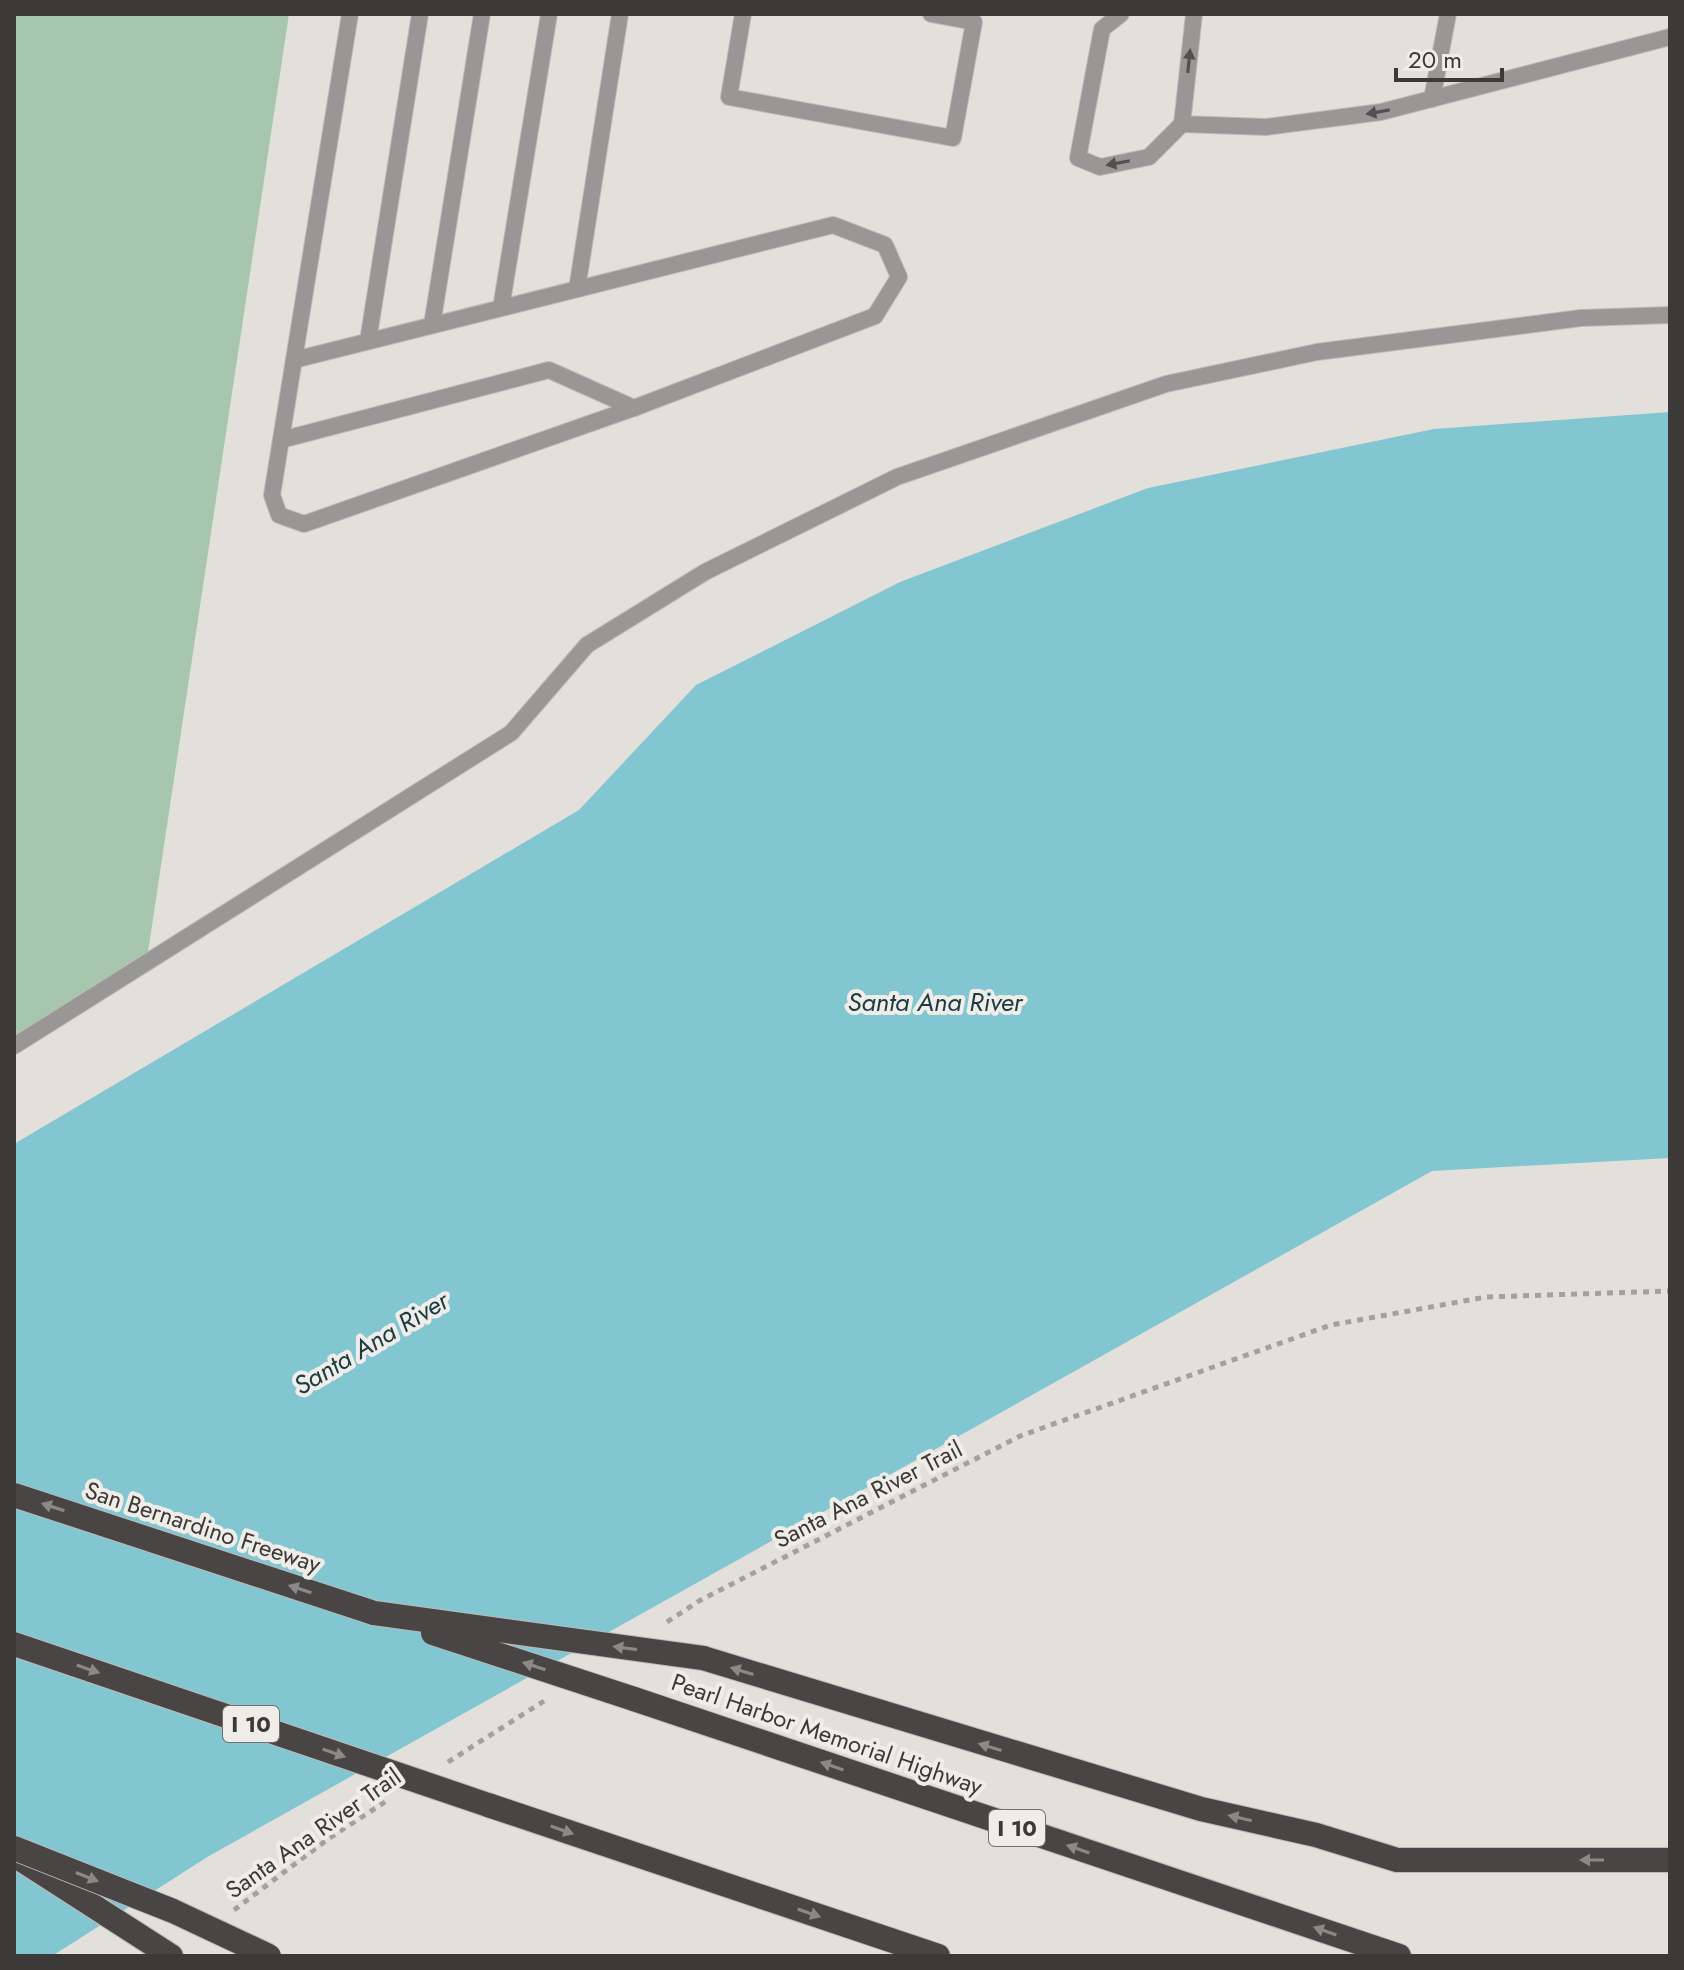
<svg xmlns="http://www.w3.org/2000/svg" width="1684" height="1970" font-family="Jost,sans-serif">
<rect width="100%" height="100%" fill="#e3e0dc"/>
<path fill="#a6c7ad" d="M14 14H289L145 972 14 1055Z"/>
<path fill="#82c6d2" d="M1670 412V1158L1432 1171 209 1856 52 1956H14V1144L579 810 696 685 900 582 1148 488 1434 429Z"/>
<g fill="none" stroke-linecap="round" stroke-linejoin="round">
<defs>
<g id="lane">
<path d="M743 14 729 97 953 138 974 22 931 14"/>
<path d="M1121 14 1102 29 1078 158 1100 167 1149 157 1182 124"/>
<path d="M1194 14 1182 124 1266 127 1381 112 1670 37"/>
<path d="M1432 99 1448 14"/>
<path d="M577 289 620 14"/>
<path d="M501 308 549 14"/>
<path d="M432 325 482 14"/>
<path d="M368 341 420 14"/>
<path d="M294 360 833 225 885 245 899 277 875 316 634 408 304 524 279 515 272 495 350 14"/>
<path d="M281 440 549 370 634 408"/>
<path d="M14 1046 511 733 587 645 705 572 897 477 1166 384 1317 352 1581 318 1670 315"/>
</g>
<g id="highway">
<path d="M14 1495 374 1613"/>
<path d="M703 1658 1201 1809 1316 1835 1397 1860H1670"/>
<path d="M634 1699 1399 1956"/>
<path d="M488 1805 938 1956"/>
<path d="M14 1855 171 1956"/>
</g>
</defs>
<use href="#lane" stroke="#bebbb8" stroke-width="18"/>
<use href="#highway" stroke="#bebbb8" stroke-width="26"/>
<g stroke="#a3a09d" stroke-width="5" stroke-dasharray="6 6" stroke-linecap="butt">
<path d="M667 1622 699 1601 1020 1436 1331 1325 1486 1297 1670 1291"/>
<path d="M448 1762 544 1701"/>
<path d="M234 1910 328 1839 385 1802"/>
</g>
<use href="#lane" stroke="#999796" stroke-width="16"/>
<use href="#highway" stroke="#4a4545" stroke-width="24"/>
<defs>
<g id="highway-bridge">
<path d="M374 1613 703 1658"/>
<path d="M433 1633 634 1699"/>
<path d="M14 1644 488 1805"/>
<path d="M14 1848 173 1911 269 1956"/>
</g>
</defs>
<use href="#highway-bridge" stroke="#bebbb8" stroke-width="26" stroke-linecap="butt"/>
<use href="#highway-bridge" stroke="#4a4545" stroke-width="24"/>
</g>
<defs><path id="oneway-solid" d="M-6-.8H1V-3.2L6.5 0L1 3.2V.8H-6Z" transform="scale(2)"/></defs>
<g fill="#525150">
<use href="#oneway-solid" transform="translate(1189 61) rotate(-84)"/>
<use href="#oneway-solid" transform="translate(1378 112) rotate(170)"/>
<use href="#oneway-solid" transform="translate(1118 163) rotate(169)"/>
</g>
<g fill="#8c8887">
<use href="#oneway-solid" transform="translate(53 1507) rotate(-162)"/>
<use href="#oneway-solid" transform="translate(300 1589) rotate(-162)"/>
<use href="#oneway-solid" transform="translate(625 1648) rotate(-172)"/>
<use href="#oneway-solid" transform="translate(534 1666) rotate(-162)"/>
<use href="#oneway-solid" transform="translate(88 1669) rotate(19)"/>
<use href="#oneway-solid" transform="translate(742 1671) rotate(-163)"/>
<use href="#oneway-solid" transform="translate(990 1747) rotate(-163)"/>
<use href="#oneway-solid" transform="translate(334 1753) rotate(19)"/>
<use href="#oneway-solid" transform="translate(832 1766) rotate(-161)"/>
<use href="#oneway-solid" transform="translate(1240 1818) rotate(-167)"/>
<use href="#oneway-solid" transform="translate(562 1830) rotate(19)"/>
<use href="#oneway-solid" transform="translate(1078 1849) rotate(-161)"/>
<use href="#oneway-solid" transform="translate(1592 1860) rotate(-180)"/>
<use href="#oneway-solid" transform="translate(87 1877) rotate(22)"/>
<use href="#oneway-solid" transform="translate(809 1913) rotate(19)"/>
<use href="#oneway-solid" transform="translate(1325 1931) rotate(-161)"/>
</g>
<g text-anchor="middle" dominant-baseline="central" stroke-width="8" stroke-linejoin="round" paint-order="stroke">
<g fill="#f0ede9" stroke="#71706d" stroke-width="2">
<rect x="223" y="1706" width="56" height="36" rx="6"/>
<rect x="989" y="1810" width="56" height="36" rx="6"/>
</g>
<g font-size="22" font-weight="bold" fill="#3b3a38">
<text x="251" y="1724">I 10</text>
<text x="1017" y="1828">I 10</text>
</g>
<g font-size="24" fill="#3b3a38" stroke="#f0ede9">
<text transform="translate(868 1494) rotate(-27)">Santa Ana River Trail</text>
<text transform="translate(203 1527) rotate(18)">San Bernardino Freeway</text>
<text transform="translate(827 1734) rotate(19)">Pearl Harbor Memorial Highway</text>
<text transform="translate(313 1833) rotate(-35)">Santa Ana River Trail</text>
</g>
<g font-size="26" font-style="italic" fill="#193b41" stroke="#f0ede9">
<text x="935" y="1002">Santa Ana River</text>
<text transform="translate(371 1343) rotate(-31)">Santa Ana River</text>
</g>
</g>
<rect width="1684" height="1970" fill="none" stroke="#3b3a38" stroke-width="32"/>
<path d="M1396 68v12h106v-12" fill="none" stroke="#3b3a38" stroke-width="4"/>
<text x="1408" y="68" font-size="24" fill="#3b3a38" stroke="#f0ede9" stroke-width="6" paint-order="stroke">20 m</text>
</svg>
